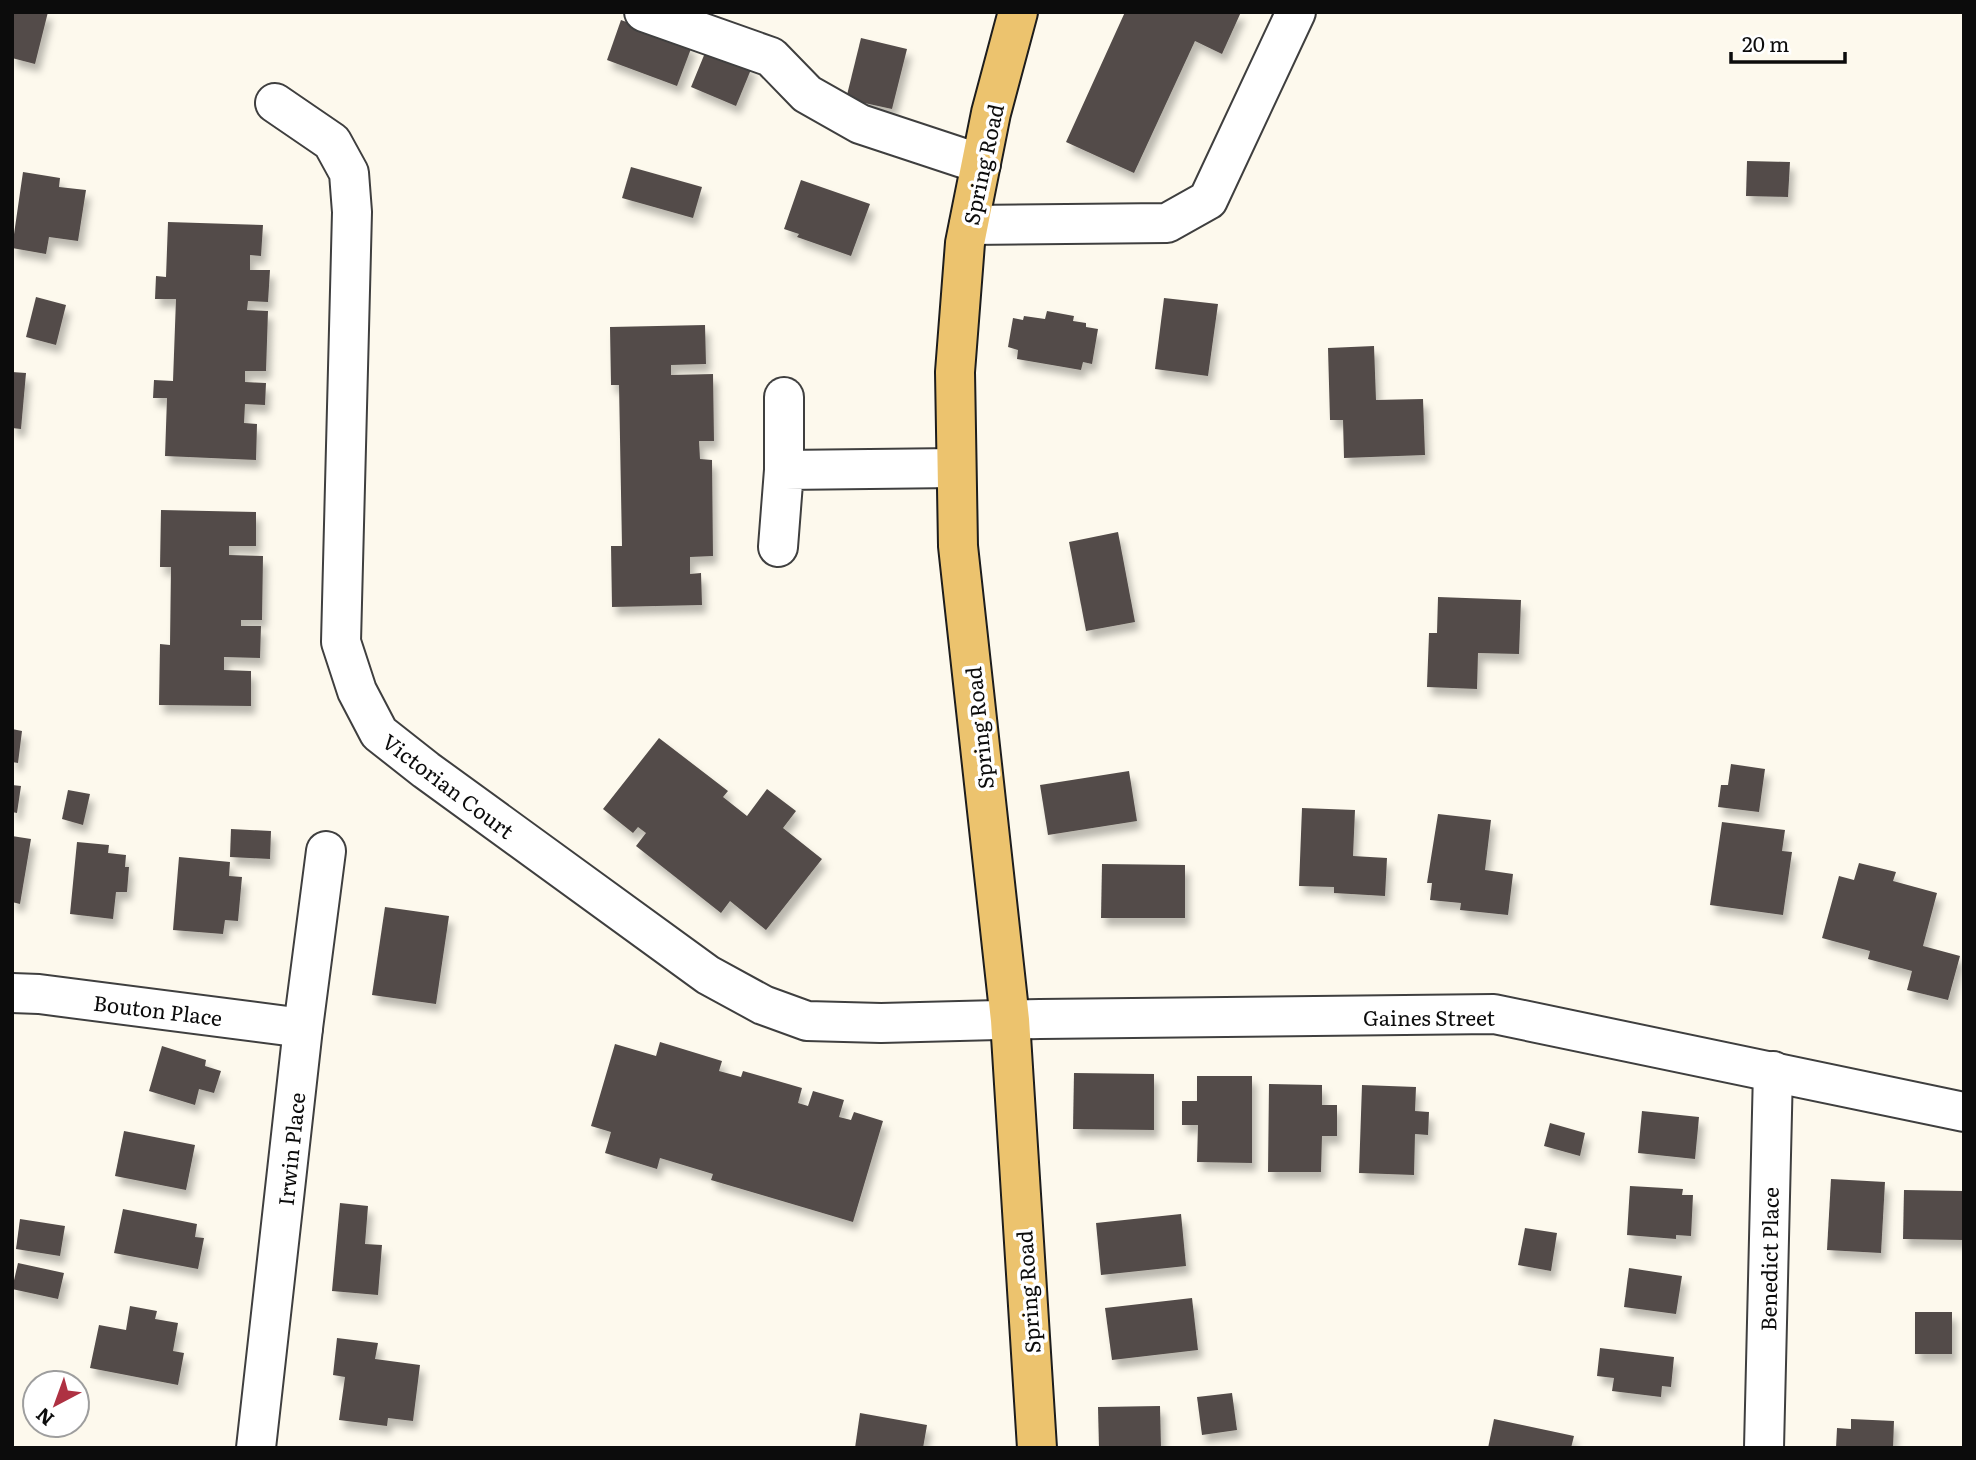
<svg xmlns="http://www.w3.org/2000/svg" width="1976" height="1460" font-family="Literata,serif">
<defs>
<filter id="shadow"><feDropShadow dx="4.5" dy="8" stdDeviation="3.5" flood-color="#0004"/></filter>
</defs>
<rect width="100%" height="100%" fill="#fdf9ed"/>
<g fill="#534c49" filter="url(#shadow)">
<path d="M12 12H48L35 64 12 58Z"/>
<path d="M1125 12H1241L1222 54 1195 41 1134 173 1066 142Z"/>
<path d="M621 20 692 46 677 86 607 60Z"/>
<path d="M861 38 907 49 892 109 846 99Z"/>
<path d="M707 48 752 67 736 106 691 87Z"/>
<path d="M1747 161 1790 162 1788 197 1746 196Z"/>
<path d="M631 167 702 187 693 218 622 198Z"/>
<path d="M23 172 60 178 59 187 86 190 78 241 49 237 46 254 12 248Z"/>
<path d="M801 180 870 204 851 256 797 237 799 234 784 229Z"/>
<path d="M168 222 263 225 261 256 250 255V270H270L268 302 248 301 247 310 268 311 266 371H245V382L266 383 265 405 245 404 244 423 257 424 256 460 165 456 167 398H153L154 380 173 381 176 299H155L156 276 166 277Z"/>
<path d="M36 297 66 305 56 345 26 337Z"/>
<path d="M1164 298 1218 304 1208 376 1155 369Z"/>
<path d="M1047 311 1074 316 1073 321 1086 323V327L1098 329 1092 364 1083 362 1081 370 1017 359 1018 350 1008 347 1013 318 1023 320 1024 316 1045 319Z"/>
<path d="M705 325 706 364 671 365V375L713 374 714 441H699L700 459 712 460 713 556 690 557V574L701 573 702 605 612 607 611 546H622L619 385H611L610 327Z"/>
<path d="M1374 346 1376 400 1423 399 1425 455 1344 458 1343 420H1330L1328 348Z"/>
<path d="M12 372 26 373 21 429 12 428Z"/>
<path d="M161 510 256 512V546H229V555L263 556 262 620H241V626H261L260 658 224 657V670L251 671V706L159 705 160 644 170 645 171 567H160Z"/>
<path d="M1118 532 1135 622 1086 631 1069 542Z"/>
<path d="M1438 597 1521 600 1519 654 1478 653 1477 689 1427 687 1429 633H1437Z"/>
<path d="M12 729 22 731 18 763 12 762Z"/>
<path d="M659 738 728 791 723 797 747 816 767 789 796 811 783 828 822 859 766 930 730 901 721 913 636 846 646 833 638 827 633 833 603 809Z"/>
<path d="M1731 764 1765 769 1759 812 1718 807 1721 785H1728Z"/>
<path d="M1129 771 1137 821 1048 835 1040 785Z"/>
<path d="M12 785 21 786 17 813 12 812Z"/>
<path d="M68 790 90 794 83 825 62 819Z"/>
<path d="M1302 808 1355 810 1353 856 1387 858 1385 896 1334 893V887L1299 886Z"/>
<path d="M1438 814 1491 820 1485 870 1513 874 1508 915 1460 910 1461 903 1430 900 1432 883H1427Z"/>
<path d="M1722 822 1785 830 1782 851 1792 852 1783 915 1710 905Z"/>
<path d="M231 829 271 831 270 859 230 857Z"/>
<path d="M12 836 31 839 20 904 12 902Z"/>
<path d="M77 842 109 845 108 853 126 855 125 867H129L127 892H116L113 919 70 914Z"/>
<path d="M179 857 230 862 229 876 242 877 238 921 225 920 223 934 173 930Z"/>
<path d="M1859 863 1896 872 1893 881 1937 893 1923 946 1960 956 1948 1000 1907 990 1912 971 1868 959 1870 951 1822 938 1839 876 1854 880Z"/>
<path d="M1102 864 1185 865V918H1101Z"/>
<path d="M385 907 449 916 436 1004 372 995Z"/>
<path d="M660 1042 722 1061 719 1071 741 1077 743 1071 802 1088 798 1103 808 1106 813 1091 844 1100 839 1117 851 1120 854 1112 883 1121 853 1222 711 1180 713 1174 660 1158 657 1169 605 1153 611 1132 591 1126 615 1044 656 1056Z"/>
<path d="M162 1046 206 1060 205 1066 221 1071 214 1093 199 1089 195 1105 149 1091Z"/>
<path d="M1074 1073 1154 1074V1130L1073 1129Z"/>
<path d="M1197 1076H1252V1163L1197 1162 1198 1125H1182V1101H1197Z"/>
<path d="M1269 1084 1322 1085V1105H1337V1136H1322L1321 1172H1268Z"/>
<path d="M1362 1085 1416 1087 1415 1111 1429 1112 1428 1135 1415 1134 1414 1175 1359 1173Z"/>
<path d="M1642 1111 1699 1117 1695 1159 1638 1153Z"/>
<path d="M1550 1123 1585 1133 1580 1156 1544 1146Z"/>
<path d="M124 1131 195 1145 186 1190 115 1176Z"/>
<path d="M1831 1179 1885 1182 1881 1253 1827 1250Z"/>
<path d="M1630 1186 1683 1189 1682 1195H1693L1691 1236 1676 1235V1239L1627 1235Z"/>
<path d="M1904 1190 1964 1191V1240L1903 1239Z"/>
<path d="M340 1203 368 1206 365 1244 382 1245 378 1295 332 1291Z"/>
<path d="M123 1209 197 1224 195 1237 204 1238 198 1269 114 1253Z"/>
<path d="M1181 1214 1186 1266 1101 1275 1096 1223Z"/>
<path d="M20 1219 65 1226 60 1256 16 1249Z"/>
<path d="M1525 1228 1557 1233 1551 1271 1518 1265Z"/>
<path d="M18 1263 64 1273 58 1299 12 1289Z"/>
<path d="M1629 1268 1682 1276 1676 1314 1624 1307Z"/>
<path d="M1192 1298 1198 1350 1112 1360 1105 1308Z"/>
<path d="M130 1306 157 1311 155 1319 178 1323 173 1351 184 1353 178 1385 90 1368 99 1325 126 1330Z"/>
<rect x="1915" y="1312" width="37" height="42"/>
<path d="M337 1338 378 1343 375 1359 420 1365 413 1421 388 1418 387 1426 339 1420 345 1377 333 1375Z"/>
<path d="M1600 1348 1674 1357 1671 1387 1662 1386 1661 1397 1612 1391 1614 1378 1597 1376Z"/>
<path d="M1232 1393 1237 1430 1202 1435 1197 1397Z"/>
<path d="M1160 1406 1161 1448H1099L1098 1407Z"/>
<path d="M860 1413 927 1425 923 1448H855Z"/>
<path d="M1494 1419 1574 1436 1571 1448H1488Z"/>
<path d="M1851 1419 1894 1421 1893 1448H1836L1837 1428 1851 1429Z"/>
</g>
<g fill="none" stroke-linecap="round" stroke-linejoin="round">
<defs>
<g id="minor">
<path d="M644 12 771 57 807 94 860 124 981 164"/>
<path d="M275 103 332 142 349 173 352 212 341 642 357 691 379 733 426 770 708 975 763 1005 807 1021 881 1023 1040 1019 1494 1014 1964 1112"/>
<path d="M969 225 1167 223 1208 200 1296 12"/>
<path d="M784 470V397"/>
<path d="M778 547 784 470 956 468"/>
<path d="M12 993 39 994 303 1028"/>
<path d="M256 1448 303 1028 326 851"/>
<path d="M1764 1448 1773 1071"/>
</g>
<path id="major" d="M1018 12 991 113 965 243 955 372 958 546 1010 1020 1037 1448"/>
</defs>
<use href="#minor" stroke="#3f3f3f" stroke-width="42"/>
<use href="#major" stroke="#1d1d1d" stroke-width="42"/>
<use href="#minor" stroke="#fff" stroke-width="38"/>
<use href="#major" stroke="#ecc36e" stroke-width="38"/>
</g>
<g text-anchor="middle" dominant-baseline="central" stroke-width="7" stroke-linejoin="round" paint-order="stroke">
<g font-size="21" fill="#0c0c0c" stroke="#fff">
<text transform="translate(982 164) rotate(-78)">Spring Road</text>
<text transform="translate(978 728) rotate(-96)">Spring Road</text>
<text transform="translate(449 785) rotate(37)">Victorian Court</text>
<text transform="translate(158 1009) rotate(7)">Bouton Place</text>
<text x="1429" y="1016">Gaines Street</text>
<text transform="translate(290 1149) rotate(-84)">Irwin Place</text>
<text transform="translate(1768 1259) rotate(-89)">Benedict Place</text>
<text transform="translate(1027 1292) rotate(-94)">Spring Road</text>
</g>
</g>
<rect width="1976" height="1460" fill="none" stroke="#0c0c0c" stroke-width="28"/>
<g transform="translate(56 1404) rotate(221)"><circle r="33" fill="#ffffff" stroke="#9e9e9e" stroke-width="2"/>
<path d="M0-5L12 26L0 18L-12 26Z" fill="#ae3142"/>
<text y="-10" font-size="19" font-weight="bold" text-anchor="middle" fill="#0c0c0c">N</text>
</g>
<path d="M1731 52v10h114v-10" fill="none" stroke="#0c0c0c" stroke-width="3.5"/>
<text x="1742" y="52" font-size="21" fill="#0c0c0c" stroke="#ffffff" stroke-width="5" paint-order="stroke">20 m</text>
</svg>
